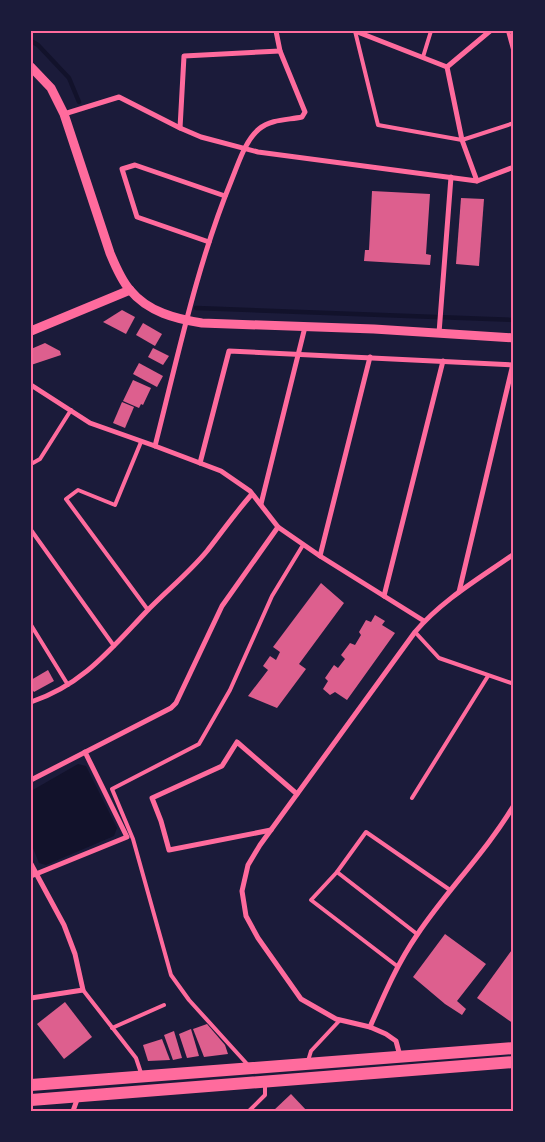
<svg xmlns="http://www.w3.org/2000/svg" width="545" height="1142" font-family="Arial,sans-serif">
<rect width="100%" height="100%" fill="#1b1b3a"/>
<path fill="#12122b" d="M78 764 86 766 117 828 114 836 46 865 39 863 31 843V791Z"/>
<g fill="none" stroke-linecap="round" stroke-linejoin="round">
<g stroke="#12122b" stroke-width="4.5">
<path d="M31 41 38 45 69 78 79 102"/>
<path d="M196 308 514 320"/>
</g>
</g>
<g fill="#dd5f8e">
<path d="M372 191 430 194 426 254 431 255 430 265 364 261 365 250H369Z"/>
<path d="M461 198 484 199 479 266 456 264Z"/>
<path d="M122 310 135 317 126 334 103 322Z"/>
<path d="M143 323 162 334 155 346 136 335Z"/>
<path d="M45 343 60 351 61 355 31 365V349Z"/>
<path d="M153 348 169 356 163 365 148 357Z"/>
<path d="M139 363 163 376 157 387 133 374Z"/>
<path d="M133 380 151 388 143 405 141 404 139 408 123 401Z"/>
<path d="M122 402 134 407 125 428 113 423Z"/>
<path d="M321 583 344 603 299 664 306 669 277 708 248 696 268 670 263 666 270 656 276 660 280 652 273 647Z"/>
<path d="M375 615 385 621 382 625 395 633 347 700 335 692 330 695 323 689 328 681 325 678 334 665 338 668 345 659 341 655 350 643 355 645 361 635 359 632 366 620 371 622Z"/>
<path d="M48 670 54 681 34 692 31 688V680Z"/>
<path d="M445 934 486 964 457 1001 466 1009 462 1015 445 1004 413 977Z"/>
<path d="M514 947 513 1006 514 1024 477 998Z"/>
<path d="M65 1002 92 1037 64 1059 37 1024Z"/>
<path d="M207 1024 225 1045 228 1054 204 1057 193 1029Z"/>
<path d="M191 1029 199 1056 187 1058 179 1034Z"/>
<path d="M174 1031 182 1058 173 1060 164 1035Z"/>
<path d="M162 1039 170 1060 148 1061 143 1045Z"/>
<path d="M291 1094 307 1111H273Z"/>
</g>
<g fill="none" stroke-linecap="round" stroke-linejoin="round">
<g stroke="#ff6b9d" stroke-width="4">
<path d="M355 31 378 125 462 140 514 123"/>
<path d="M508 31 514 53"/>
<path d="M423 57 431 31"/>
<path d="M141 442 115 505 78 490 66 499 148 610"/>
<path d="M31 464 40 459 71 410"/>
<path d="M31 530 114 646"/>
<path d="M31 625 68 685"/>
<path d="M415 632 439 658 514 684"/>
<path d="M412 798 488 676"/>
<path d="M337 872 417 934"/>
<path d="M397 966 311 900 337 872 366 832 450 890"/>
<path d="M83 990 136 1058 141 1073"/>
<path d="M112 1028 164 1005"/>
<path d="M308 1061 311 1051 340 1020"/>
<path d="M248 1065 189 1000 171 975 133 839 112 789 199 744 230 690 272 596 303 545"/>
<path d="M249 1111 265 1095V1084"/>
</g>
<g stroke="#ff6b9d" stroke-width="5">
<path d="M355 31 447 67 490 31"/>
<path d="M447 67 462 140 477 181"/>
<path d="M64 114 119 97 180 128 201 137 258 152 477 181 514 167"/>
<path d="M180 128 184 56 280 51"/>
<path d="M209 242 137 217 122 169 135 165 225 196"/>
<path d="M439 333 451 177"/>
<path d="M31 385 90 423 155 446 221 471 250 491 278 527 320 556 424 621"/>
<path d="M155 446C178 356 197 264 232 179 239 162 245 141 259 129 271 119 288 120 302 117L305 112 280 51 276 31"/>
<path d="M200 463 229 351 514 365"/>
<path d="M261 504 305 327"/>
<path d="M320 556 370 357"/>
<path d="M459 592 513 364"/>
<path d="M384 596 443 361"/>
<path d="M31 702C82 685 109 651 145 613 165 592 188 574 207 551 222 532 236 512 252 494"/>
<path d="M31 780 171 708 176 703 222 606 278 527"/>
<path d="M271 830 169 850 161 821 152 798 222 766 237 742 297 794"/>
<path d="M31 864 64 925 75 954 83 990 31 998"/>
<path d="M31 876 127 837 85 752"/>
<path d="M370 1027C384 995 397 964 417 935 447 890 486 852 514 805"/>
<path d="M400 1056 396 1041 386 1034 370 1027 336 1019 301 999 258 938 246 916 242 891 248 865 260 845 415 632C442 600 480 578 514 554"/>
<path d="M73 1111 78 1097"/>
</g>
<g stroke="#ff6b9d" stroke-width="9">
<path d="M31 67 51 88 64 114 110 253C115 265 121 280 130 290 148 312 176 319 202 323L374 329 514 338"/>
<path d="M31 331 130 290"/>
</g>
<g stroke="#ff6b9d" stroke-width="12">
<path d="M31 1085 514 1048"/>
<path d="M31 1100 514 1062"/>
</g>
</g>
<rect width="545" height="1142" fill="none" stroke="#1b1b3a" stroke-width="65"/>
<rect x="32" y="32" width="480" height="1078" fill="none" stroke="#ff6b9d" stroke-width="2"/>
</svg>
